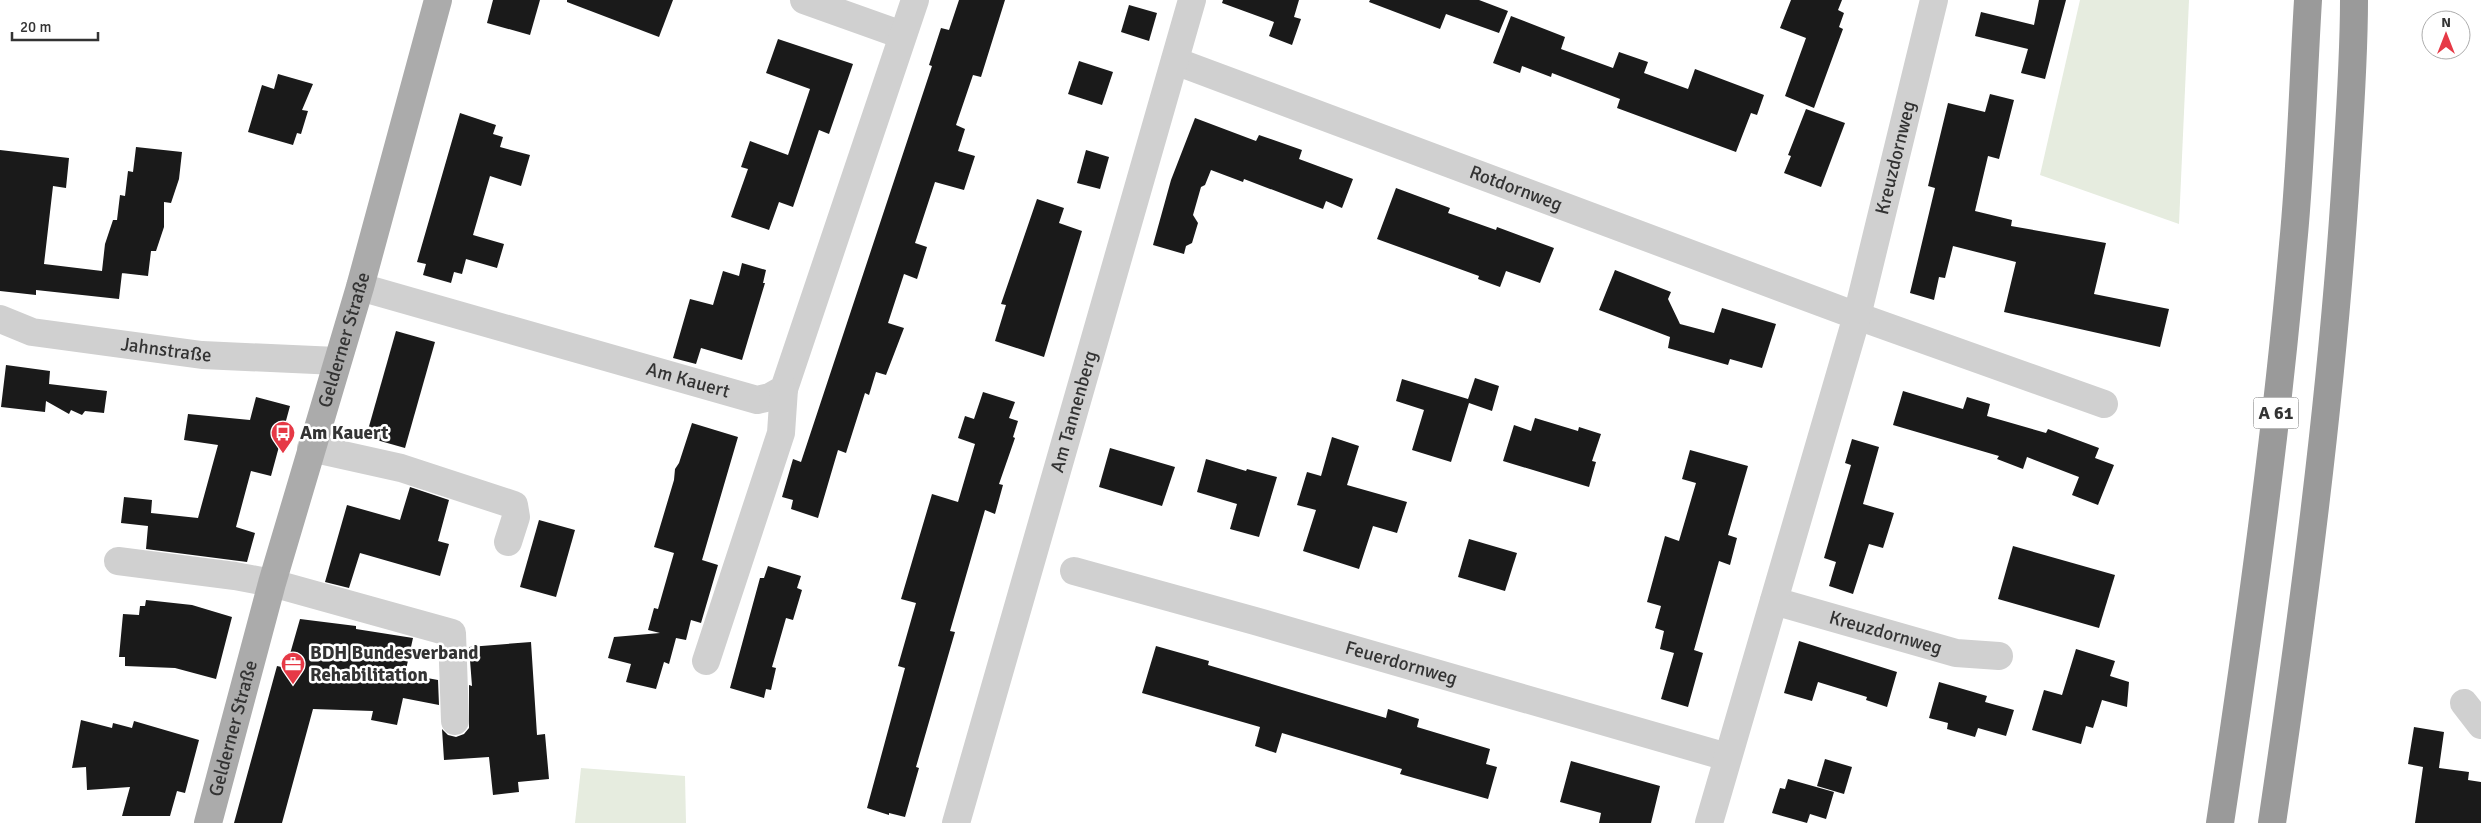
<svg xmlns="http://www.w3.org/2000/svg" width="2481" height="823" font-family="Signika,sans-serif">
<rect width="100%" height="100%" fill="#fff"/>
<g fill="#e6ecdf">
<path d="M2080 0H2189L2179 224 2040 175Z"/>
<path d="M581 768 685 776 686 823H575Z"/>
</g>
<g fill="#1a1a1a">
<path d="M493 0H540L530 35 487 23Z"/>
<path d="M567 0H673L659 37 567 2Z"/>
<path d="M959 0H1005L981 77 973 75 956 125 965 129 958 151 975 156 964 190 935 182 915 243 927 247 917 279 904 274 888 323 904 328 886 375 876 372 869 395 865 393 846 453 838 450 818 518 791 509 793 500 782 497 793 459 801 462 932 66 929 65 941 28 949 30Z"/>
<path d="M1223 0H1299L1294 17 1301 19 1292 45 1269 36 1274 22 1222 3Z"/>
<path d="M1370 0H1479L1508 11 1499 33 1446 14 1440 29 1369 2Z"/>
<path d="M1791 0H1842L1838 10 1844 13 1839 27 1843 29 1814 108 1785 96 1806 38 1780 28Z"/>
<path d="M2039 0H2066L2045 79 2021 73 2028 49 1975 36 1981 12 2034 25Z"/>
<path d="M1129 5 1157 13 1149 41 1121 32Z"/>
<path d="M1511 16 1565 37 1561 49 1613 68 1619 52 1648 62 1644 73 1688 89 1695 69 1764 95 1757 115 1751 113 1736 152 1617 108 1620 99 1552 73 1551 77 1522 66 1520 73 1493 63Z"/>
<path d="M778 39 853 64 829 134 819 130 793 207 779 202 769 230 731 217 748 169 741 167 750 141 788 155 810 89 766 73Z"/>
<path d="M1079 61 1113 72 1102 105 1068 94Z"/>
<path d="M278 74 313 84 302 110 308 111 301 134 297 133 293 145 248 132 262 85 274 89Z"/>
<path d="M1990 94 2014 100 1999 159 1988 156 1975 211 2012 220 2011 226 2106 243 2094 294 2169 309 2160 347 2004 312 2016 262 1953 246 1945 278 1939 277 1934 300 1910 293 1935 188 1928 186 1948 103 1985 112Z"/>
<path d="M1806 109 1845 123 1821 187 1784 173 1791 156 1788 155Z"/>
<path d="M460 113 496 125 493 134 503 137 500 147 530 155 521 186 490 176 473 235 504 244 497 268 466 259 462 274 454 272 451 283 423 275 426 264 417 262Z"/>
<path d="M1195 118 1256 141 1259 135 1302 150 1299 159 1353 179 1342 208 1326 201 1323 209 1244 179 1243 182 1211 170 1205 185 1201 187 1193 215 1198 223 1192 243 1186 246 1184 254 1153 245 1171 180Z"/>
<path d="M136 147 182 152 179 179 171 203 164 202V227L156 251H151L148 276 113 272 122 273 119 299 36 290V295L0 291V150L69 158 66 188 53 186 44 264 102 271 105 244 113 220H117L120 195 125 196 128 171 133 172Z"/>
<path d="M1086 150 1109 157 1100 189 1077 183Z"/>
<path d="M1396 188 1450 208 1448 213 1496 230 1497 227 1554 248 1540 283 1506 271 1500 287 1478 279 1479 276 1377 239Z"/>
<path d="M1037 199 1064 208 1059 223 1082 231 1044 357 995 341 1006 305 1001 304Z"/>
<path d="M742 263 766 270 763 283H765L742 360 701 348 696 364 673 358 690 299 713 305 723 271 739 276Z"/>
<path d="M1615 270 1671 292 1668 299 1680 324 1714 333 1722 308 1776 324 1762 368 1730 359 1728 365 1668 348 1670 337 1599 310Z"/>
<path d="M396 331 435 342 405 448 366 437Z"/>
<path d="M6 365 50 371 49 384 107 391 104 413 85 411 82 415 71 410 69 414 46 401 45 412 1 407Z"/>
<path d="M1475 378 1499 386 1492 411 1469 403 1451 462 1412 450 1424 410 1396 401 1402 379 1468 399Z"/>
<path d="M1903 391 1963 409 1967 397 1990 404 1987 416 2046 433 2048 429 2099 448 2095 458 2114 465 2098 505 2072 495 2079 477 2027 457 2023 469 1997 459 1999 456 1893 425Z"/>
<path d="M983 392 1015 402 1009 418 1018 421 1013 437 1015 438 999 484 1003 485 995 514 985 510 950 631 955 632 916 767 919 768 905 817 889 813V815L867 808 905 668 898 666 916 603 901 599 932 494 958 502 975 444 958 438 965 416 974 419Z"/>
<path d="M256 397 290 406 271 476 251 471 236 527 255 533 247 562 146 549 148 526 121 523 124 497 152 500 151 513 198 518 218 445 184 440 188 414 250 420Z"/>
<path d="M1535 418 1578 431 1579 427 1601 434 1592 461 1596 462 1589 487 1503 461 1514 425 1531 431Z"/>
<path d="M692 423 738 437 702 560 718 565 701 623 691 620 686 640 676 638 669 664 664 662 656 689 626 682 631 664 608 658 614 637 660 633 648 630 654 608 658 609 674 553 654 547 674 480 675 469 679 463Z"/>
<path d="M1332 437 1359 446 1347 485 1407 502 1397 533 1373 526 1359 569 1303 551 1316 510 1297 505 1307 472 1321 476Z"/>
<path d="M1852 439 1879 447 1863 504 1894 513 1883 548 1869 544 1853 594 1829 586 1836 562 1824 558 1851 465 1845 463Z"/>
<path d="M1110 448 1175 467 1162 506 1099 487Z"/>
<path d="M1690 450 1748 466 1728 535 1737 538 1730 565 1719 561 1694 650 1703 653 1688 707 1661 699 1674 653 1660 649 1664 631 1655 628 1661 606 1647 602 1665 536 1679 541 1696 483 1682 479Z"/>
<path d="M1206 459 1246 471 1247 469 1277 477 1259 537 1230 529 1237 504 1197 492Z"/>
<path d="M410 487 449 500 438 541 449 544 440 576 360 553 349 588 325 582 347 505 400 520Z"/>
<path d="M539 520 575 530 556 597 520 587Z"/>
<path d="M1469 539 1517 553 1505 591 1458 577Z"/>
<path d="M2013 546 2115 575 2099 628 1998 599Z"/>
<path d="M768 566 801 576 797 588 802 590 793 620 786 618 772 667 776 668 771 690 766 689 764 698 730 688 760 578H764Z"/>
<path d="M146 600 192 605 232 617 216 679 175 668 125 666V657H119L123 614 139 615 140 606H145Z"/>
<path d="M300 619 356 626V629L413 638 405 674 438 680 439 705 403 698 397 725 371 720 373 711 313 709 282 823H234L277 666 286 668Z"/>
<path d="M1799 641 1897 672 1887 707 1866 700 1867 697 1818 682 1812 701 1784 693Z"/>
<path d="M531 642 537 735 545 734 549 779 518 782 519 792 493 795 489 757 444 760 442 729 448 735 456 737 464 734 469 728V685L472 686 469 647Z"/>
<path d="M1156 646 1209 661 1208 665 1386 718 1388 709 1419 719 1417 727 1490 749 1486 764 1497 767 1488 799 1400 774 1402 769 1282 733 1276 753 1255 746 1260 727 1142 693Z"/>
<path d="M2076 649 2115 661 2110 676 2129 682 2127 707 2102 700 2093 728 2086 726 2081 744 2032 730 2044 690 2062 695Z"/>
<path d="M1939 682 1987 696 1985 702 2014 710 2006 736 1978 728 1975 737 1947 729 1948 723 1929 718Z"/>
<path d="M81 720 112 728 113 723 132 728 134 721 199 740 185 793 177 791 170 816H122L130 787 87 790 86 767 72 768Z"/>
<path d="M2414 727 2444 732 2439 768 2469 772 2468 780 2481 782V823H2415L2423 767 2408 764Z"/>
<path d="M1825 759 1852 767 1844 794 1817 786Z"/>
<path d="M1571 761 1660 786 1651 823H1599L1601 813 1560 802Z"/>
<path d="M1788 779 1834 792 1826 819 1810 814 1807 823 1772 813 1780 788 1785 789Z"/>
</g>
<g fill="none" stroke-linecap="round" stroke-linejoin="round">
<g stroke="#d0d0d0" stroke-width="28">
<path d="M804 0 902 35"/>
<path id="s1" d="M1175 61 1857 316 2104 404"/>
<path id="s2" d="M360 287 757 400 770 397 784 389 915 0"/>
<path id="s3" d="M0 319 32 332 202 355 337 361"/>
<path d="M311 448 401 468 514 505 516 517 508 542"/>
<path d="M118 561 235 576 272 583 452 633 455 721"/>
<path id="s4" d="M1074 571 1255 621 1727 757"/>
<path id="s5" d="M1774 601 1956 653 1999 656"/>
<path d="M706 661 781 433 784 389"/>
<path d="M2464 703 2481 725"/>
<path id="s6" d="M956 823 1192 0"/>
<path id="s7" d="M1709 823 1857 316 1934 0"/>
</g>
<path stroke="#ababab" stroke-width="28" id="s8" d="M208 823 272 583 360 287 438 0"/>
<g stroke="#9a9a9a" stroke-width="28">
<path d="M2220 823C2249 631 2276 439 2293 245 2301 164 2303 82 2308 0"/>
<path d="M2272 823C2303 613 2331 403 2345 191 2349 127 2354 64 2354 0"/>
</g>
</g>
<defs>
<symbol id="bus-pin" viewBox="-11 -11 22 30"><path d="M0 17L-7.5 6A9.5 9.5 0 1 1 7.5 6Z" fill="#e63946" stroke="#fff"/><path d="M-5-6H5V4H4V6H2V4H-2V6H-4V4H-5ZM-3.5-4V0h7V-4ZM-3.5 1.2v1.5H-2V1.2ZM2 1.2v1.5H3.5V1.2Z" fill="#fff"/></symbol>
<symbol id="office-pin" viewBox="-11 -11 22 30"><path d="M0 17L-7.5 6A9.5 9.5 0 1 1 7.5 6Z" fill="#e63946" stroke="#fff"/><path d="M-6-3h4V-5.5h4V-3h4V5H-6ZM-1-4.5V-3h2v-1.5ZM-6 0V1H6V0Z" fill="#fff"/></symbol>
</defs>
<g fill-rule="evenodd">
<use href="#bus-pin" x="269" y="419" width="28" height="38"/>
<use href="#office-pin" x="279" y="650" width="28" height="38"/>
</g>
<g text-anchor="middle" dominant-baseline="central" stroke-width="5" stroke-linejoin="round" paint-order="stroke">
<rect fill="#fff" stroke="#707070" stroke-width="1" x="2253.5" y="397.5" width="45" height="31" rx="4"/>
<g font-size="18" font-weight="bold" fill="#333">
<text x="2276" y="413">A 61</text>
</g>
<g font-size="19" fill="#333" stroke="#fff">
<text stroke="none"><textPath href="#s7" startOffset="691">Kreuzdornweg</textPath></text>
<text stroke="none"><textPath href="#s1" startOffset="364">Rotdornweg</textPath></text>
<text stroke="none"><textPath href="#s8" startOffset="502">Gelderner Straße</textPath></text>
<text stroke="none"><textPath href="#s3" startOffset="170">Jahnstraße</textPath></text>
<text stroke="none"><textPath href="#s2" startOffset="341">Am Kauert</textPath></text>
<text stroke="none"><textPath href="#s6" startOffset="428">Am Tannenberg</textPath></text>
<text stroke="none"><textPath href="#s5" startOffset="116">Kreuzdornweg</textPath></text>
<text stroke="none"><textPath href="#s4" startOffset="340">Feuerdornweg</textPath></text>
<text stroke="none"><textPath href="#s8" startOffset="98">Gelderner Straße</textPath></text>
</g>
<g font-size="19" font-weight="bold" fill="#333" stroke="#fff" text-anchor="start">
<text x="300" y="433">Am Kauert</text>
<text x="310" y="653">BDH Bundesverband<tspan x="310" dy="22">Rehabilitation</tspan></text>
</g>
</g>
<g transform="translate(2446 35)"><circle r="24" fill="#ffffff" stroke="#adadad"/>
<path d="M0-4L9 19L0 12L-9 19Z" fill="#e63946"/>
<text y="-8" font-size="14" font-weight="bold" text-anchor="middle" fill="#333333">N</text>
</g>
<path d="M12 32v8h86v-8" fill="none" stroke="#333333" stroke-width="2.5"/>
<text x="20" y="32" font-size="15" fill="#333333" stroke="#ffffff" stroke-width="4" paint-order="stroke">20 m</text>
</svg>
